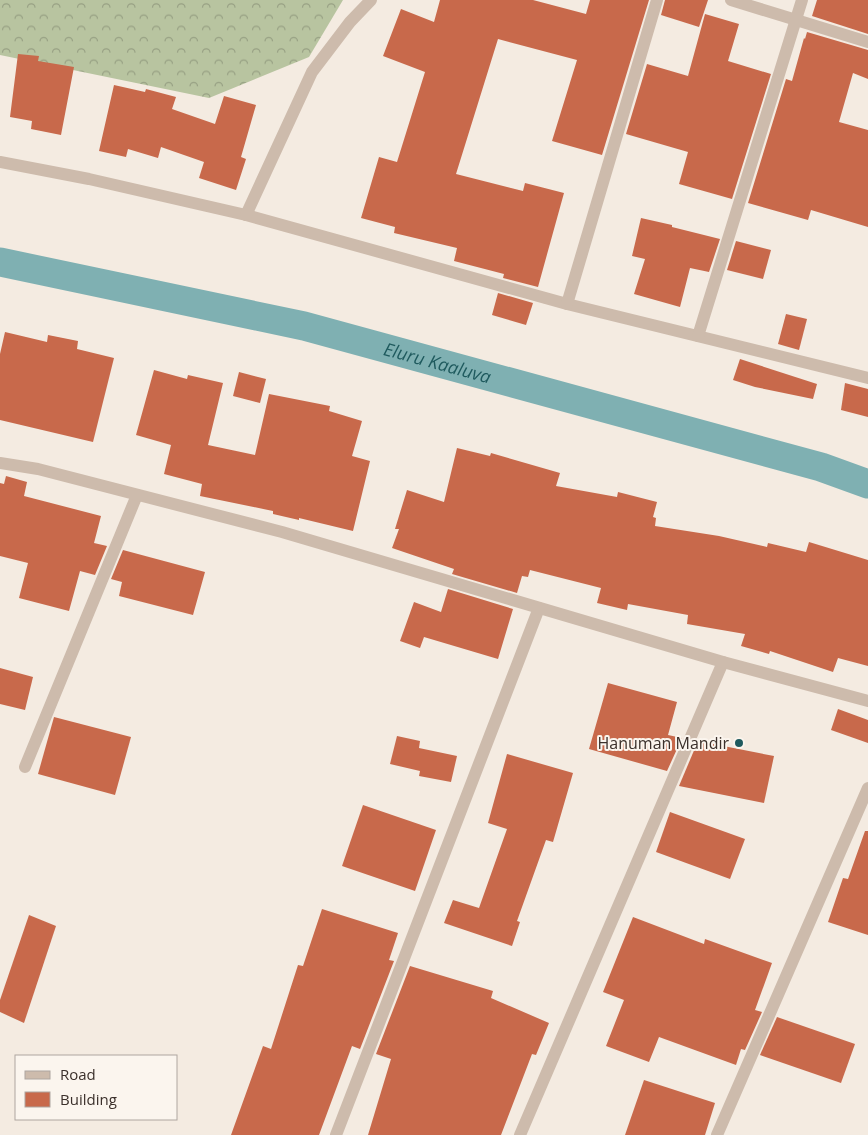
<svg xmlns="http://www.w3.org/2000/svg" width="868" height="1135" font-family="'Open Sans',sans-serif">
<defs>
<pattern id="forest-crowns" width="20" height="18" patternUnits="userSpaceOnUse" patternTransform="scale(1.25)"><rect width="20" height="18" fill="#b8c4a0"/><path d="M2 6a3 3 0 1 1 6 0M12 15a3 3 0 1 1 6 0" fill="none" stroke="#97a083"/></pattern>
</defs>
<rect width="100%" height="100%" fill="#f4ebe1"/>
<path fill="url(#forest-crowns)" d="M0 0H343L309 57 209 98 0 55Z"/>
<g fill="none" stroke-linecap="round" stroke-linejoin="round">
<path stroke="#7fb0b2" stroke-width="29" id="s1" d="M0 262 304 326 821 467 868 484"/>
</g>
<g fill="#c8694b">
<path d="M440 0H533L586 14 590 0H649L602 155 552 141 577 60 498 39 456 174 523 191 525 183 564 193 538 287 503 278 504 274 454 261 457 248 394 233 395 227 361 218 379 157 397 162 425 72 383 56 401 9 434 22Z"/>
<path d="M665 0H708L699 27 661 15Z"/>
<path d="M817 0H868V34L812 16Z"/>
<path d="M705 14 739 24 728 61 771 74 732 199 679 184 688 152 626 134 647 64 688 76Z"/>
<path d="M807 32 868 50V79L853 73 839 122 868 130V227L811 210 808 220 748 203 786 79 792 81 804 38 805 39Z"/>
<path d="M18 54 39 56 38 61 74 67 61 135 31 129 32 121 10 117Z"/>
<path d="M114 85 145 92 146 89 176 97 172 109 215 124 224 96 256 105 241 157 246 159 236 190 199 178 204 162 161 147 158 158 128 149 126 157 99 151Z"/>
<path d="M641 218 672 225V227L720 239 709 272 690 268 680 307 634 294 645 259 632 256Z"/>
<path d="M736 241 771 250 763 279 727 270Z"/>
<path d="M498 293 533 303 526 325 492 315Z"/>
<path d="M786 314 807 319 799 350 778 344Z"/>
<path d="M5 332 47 342 48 335 78 341 77 349 114 358 93 442 0 420V354Z"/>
<path d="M740 359 817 384 813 399 755 387 733 380Z"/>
<path d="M154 370 187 379 188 375 223 383 208 445 255 455 269 394 330 406 329 411 362 421 352 456 370 461 353 531 299 518V520L273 514V511L200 496 202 484 164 474 171 445 136 435Z"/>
<path d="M239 372 266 379 260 403 233 396Z"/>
<path d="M845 383 868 389V417L841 410Z"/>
<path d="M457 448 490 456 491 453 560 473 556 486 617 497 618 492 657 502 653 517 656 518 655 526 719 536 767 547 768 543 806 552 809 542 868 560V666L838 658 833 672 770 651 769 654 741 646 745 634 687 624 688 615 628 604 627 610 597 603 601 588 530 570 528 577 522 576 517 593 452 574 454 569 392 548 399 529H395L407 490 444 502Z"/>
<path d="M6 476 27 482 24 496 101 516 94 543 107 546 95 575 80 571 69 611 19 598 28 563 0 556V483L4 484Z"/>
<path d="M123 550 205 572 193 615 119 596 122 582 111 579Z"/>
<path d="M448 589 513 609 498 659 424 637 420 648 400 641 414 602 441 612Z"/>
<path d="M0 668 33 677 25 710 0 704Z"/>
<path d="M608 683 677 702 668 735 682 738 667 771 589 749Z"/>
<path d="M838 709 868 720V743L831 730Z"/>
<path d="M54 717 131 737 115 795 38 774Z"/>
<path d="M397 736 420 741 419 748 457 756 451 782 419 776 420 771 390 764Z"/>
<path d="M698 741 774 756 764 803 679 786Z"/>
<path d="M507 754 573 773 553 842 546 840 517 921 520 922 512 946 444 923 453 900 479 908 507 829 488 823Z"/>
<path d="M363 805 436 830 415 891 342 866Z"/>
<path d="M670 812 745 839 730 879 656 852Z"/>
<path d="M865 831H868V935L828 922 843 878 848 879Z"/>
<path d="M322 909 398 933 389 960 394 961 360 1049 352 1046 319 1135H231L263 1046 271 1049 298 965 303 966Z"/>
<path d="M29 915 56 926 24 1023 0 1012V1000Z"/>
<path d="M633 917 704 944 705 939 772 963 755 1010 762 1012 745 1050 741 1049 736 1065 659 1037 649 1062 606 1046 624 1000 603 992Z"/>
<path d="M410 966 493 991 491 998 549 1023 536 1055 532 1054 501 1135H368L391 1059 376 1054Z"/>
<path d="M777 1017 855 1044 841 1083 760 1055Z"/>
<path d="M644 1080 715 1103 705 1135H625Z"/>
</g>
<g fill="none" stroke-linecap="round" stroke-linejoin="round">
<g stroke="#cdbbac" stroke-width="12">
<path d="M731 0 868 42"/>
<path d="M0 162 89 179 246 215 567 304 868 378"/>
<path d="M246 215 312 72 350 22 371 0"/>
<path d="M567 304 657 0"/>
<path d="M698 336 802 0"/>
<path d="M25 767 137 495"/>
<path d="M336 1135 539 608"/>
<path d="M520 1135 723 662"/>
<path d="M717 1135 868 788"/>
</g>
<path stroke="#cdbbac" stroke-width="12" d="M0 463 38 469 282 532 723 662 868 701"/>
</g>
<circle fill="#1f5a5e" stroke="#fbf5ee" stroke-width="2" cx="739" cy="743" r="5"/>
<g text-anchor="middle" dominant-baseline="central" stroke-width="4" stroke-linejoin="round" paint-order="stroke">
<g font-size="16" fill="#3b302b" stroke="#fbf5ee" text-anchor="end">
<text x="729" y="743">Hanuman Mandir</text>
</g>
<g font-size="18" font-style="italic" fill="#1f5a5e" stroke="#fbf5ee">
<text stroke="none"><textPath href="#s1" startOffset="449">Eluru Kaaluva</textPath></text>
</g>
</g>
<rect x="15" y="1055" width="162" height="65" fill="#fbf5ee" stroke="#aea6a0"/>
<rect x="25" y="1071" width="25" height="8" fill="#cdbbac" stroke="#aea6a0"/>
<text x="60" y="1080" font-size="15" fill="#3b302b">Road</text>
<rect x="25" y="1092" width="25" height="15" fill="#c8694b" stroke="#aea6a0"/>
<text x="60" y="1105" font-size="15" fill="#3b302b">Building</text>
</svg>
